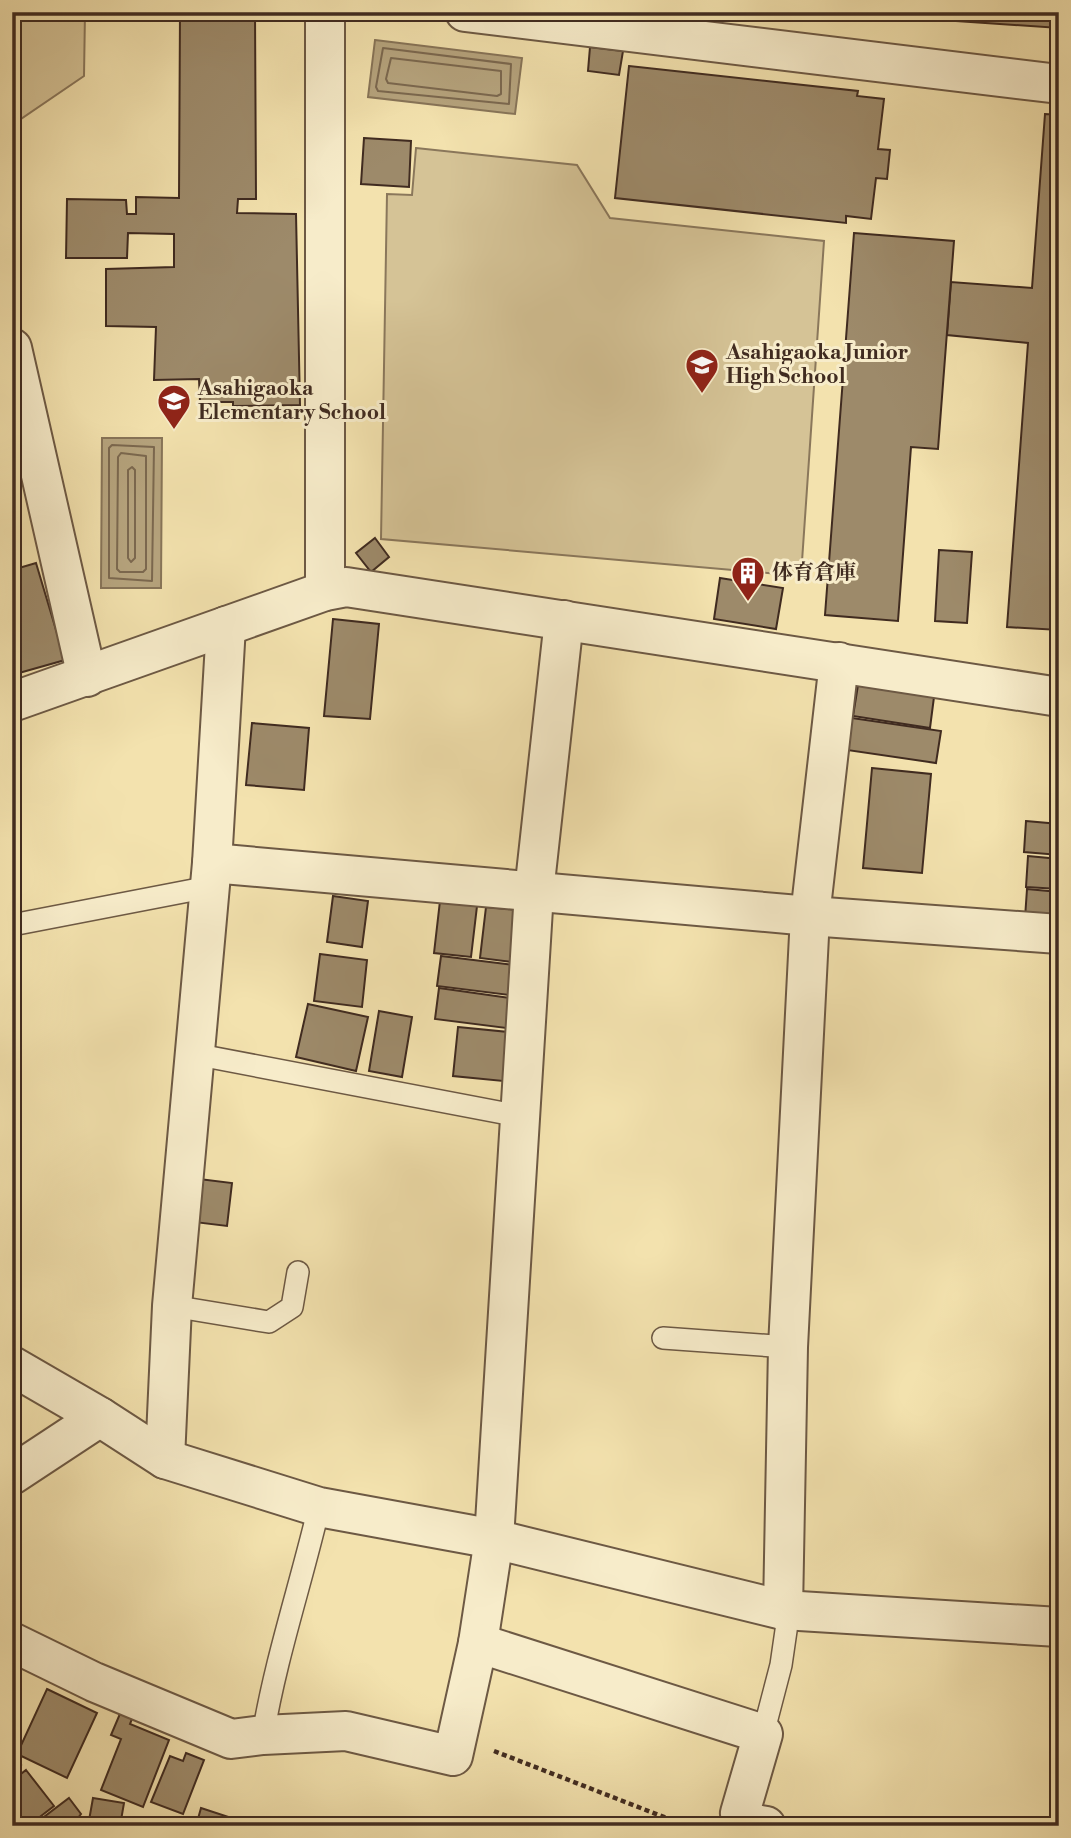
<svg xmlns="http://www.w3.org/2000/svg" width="1071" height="1838" font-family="'Libre Bodoni','Noto Serif JP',serif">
<rect width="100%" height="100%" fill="#f3e2ae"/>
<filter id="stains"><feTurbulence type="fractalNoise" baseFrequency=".00286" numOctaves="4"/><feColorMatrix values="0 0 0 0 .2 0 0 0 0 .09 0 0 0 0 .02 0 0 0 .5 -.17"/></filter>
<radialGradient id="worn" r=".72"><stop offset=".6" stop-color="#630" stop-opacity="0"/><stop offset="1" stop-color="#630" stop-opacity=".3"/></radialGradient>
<g fill="#d5c396" stroke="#8a775b" stroke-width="2">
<path d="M12 12H85L84 76 12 125Z"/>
<path d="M416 148 577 165 610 218 824 241 801 576 381 539 387 194 412 195Z"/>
</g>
<g fill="#b6a47e" stroke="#877458" stroke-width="2">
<path d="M375 40 522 58 515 114 368 97Z"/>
<path d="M102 438H162L161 588H101Z"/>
</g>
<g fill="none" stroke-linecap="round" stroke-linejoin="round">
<g stroke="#7b684f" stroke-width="2">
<path d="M383 48 511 64 509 104 378 91 376 87Z"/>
<path d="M391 58 501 71V94L497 96 388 83 386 79Z"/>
<path d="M112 445 154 447 152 581 109 578V448Z"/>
<path d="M121 453 146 456V569L143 572H120L117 569 118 457Z"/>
<path d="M132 467 135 470V558L131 562 128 558V470Z"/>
</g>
</g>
<g fill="#9d8a6a" stroke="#402b20" stroke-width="2">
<path d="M180 12H255L256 199H238L237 213 296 214 300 405 233 406V402H200L199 379 154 380 156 327 106 326V269L174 267V234L128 233 127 258H66L67 199 126 200 127 214H136V197L179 198Z"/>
<path d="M914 12H1059V28L913 18Z"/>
<path d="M590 47 623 51 619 75 588 71Z"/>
<path d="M629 66 858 91 857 96 884 99 878 149 890 150 887 179 876 178 871 219 846 216V223L615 198Z"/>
<path d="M1045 114 1059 115V630L1007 627 1028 343 947 335 951 282 1032 288Z"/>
<path d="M364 138 411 141 409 187 361 184Z"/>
<path d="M854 233 954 241 938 449 911 447 898 621 825 615Z"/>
<path d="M375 538 389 557 371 572 356 553Z"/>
<path d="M939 550 972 552 967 623 935 621Z"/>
<path d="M36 563 65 660 19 673 12 651V570Z"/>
<path d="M720 578 783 588 776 629 714 619Z"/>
<path d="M333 619 379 624 370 719 324 716Z"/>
<path d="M858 685 934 697 930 728 853 716Z"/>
<path d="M852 718 941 731 936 763 847 750Z"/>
<path d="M252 723 309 728 304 790 246 785Z"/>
<path d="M872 768 931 774 922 873 863 868Z"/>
<path d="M1026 821 1059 824V855L1024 852Z"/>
<path d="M1028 856 1059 859V889L1026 887Z"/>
<path d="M1027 889 1059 892V921L1025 918Z"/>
<path d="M333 896 368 901 362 947 327 942Z"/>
<path d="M440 901 477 906 471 957 434 953Z"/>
<path d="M486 907 519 910 513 962 480 958Z"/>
<path d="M320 954 367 960 362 1007 314 1001Z"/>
<path d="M441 956 514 965 509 995 437 986Z"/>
<path d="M439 988 510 998 506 1028 435 1019Z"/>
<path d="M308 1004 368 1017 356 1071 296 1057Z"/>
<path d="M379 1011 412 1017 402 1077 369 1071Z"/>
<path d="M458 1027 508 1032 503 1081 453 1076Z"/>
<path d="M199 1179 232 1183 227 1226 194 1222Z"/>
<path d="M47 1689 97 1713 67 1778 17 1754Z"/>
<path d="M122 1709 134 1714 130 1724 169 1740 143 1807 101 1790 121 1739 111 1735Z"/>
<path d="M186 1753 204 1760 183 1814 151 1802 170 1756 183 1761Z"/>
<path d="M12 1755 21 1765 12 1773Z"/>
<path d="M26 1770 54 1806 28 1826 19 1817 12 1823V1781Z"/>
<path d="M69 1798 81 1814 74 1823 76 1826H32Z"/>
<path d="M93 1798 124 1803 120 1826H88Z"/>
<path d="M201 1808 250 1824 249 1826H196Z"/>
</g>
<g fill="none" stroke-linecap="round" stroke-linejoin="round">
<defs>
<g id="lane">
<path d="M12 925 209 887"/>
<path d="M194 1054 519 1116"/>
<path d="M172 1306 269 1322 292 1307 298 1272"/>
<path d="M663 1338 788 1347"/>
<path d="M763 1734 781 1665 789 1610"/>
<path d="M263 1735C276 1657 301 1584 319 1507"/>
</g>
<g id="street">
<path d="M325 12V591"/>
<path d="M465 12 1059 84"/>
<path d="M12 348 87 677"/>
<path d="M12 702 325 591 346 587 1059 697"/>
<path d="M212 863 810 916 1059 934"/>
<path d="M12 1366 100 1417 165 1459 319 1507 494 1539 783 1610 1059 1627"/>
<path d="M165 1459 172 1306 212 863 226 626"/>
<path d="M12 1475 100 1417"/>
<path d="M783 1610 788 1347 810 916 839 662"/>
<path d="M12 1642 94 1682 231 1739 263 1735 346 1731 453 1756 478 1643 494 1539 534 892 564 620"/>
<path d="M478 1643 763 1734 740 1813 749 1823 766 1826"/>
</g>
</defs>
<use href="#lane" stroke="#6d5944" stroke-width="24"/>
<use href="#street" stroke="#6d5944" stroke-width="42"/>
<path stroke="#402b20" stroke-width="4.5" stroke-dasharray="5 3.5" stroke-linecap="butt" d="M494 1751 687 1826"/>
<use href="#lane" stroke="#f7ecca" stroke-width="21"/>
<use href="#street" stroke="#f7ecca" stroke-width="38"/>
</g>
<defs>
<symbol id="school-pin" viewBox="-11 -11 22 30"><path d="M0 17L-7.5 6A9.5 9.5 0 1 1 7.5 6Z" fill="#8f2418" stroke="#f7ecca"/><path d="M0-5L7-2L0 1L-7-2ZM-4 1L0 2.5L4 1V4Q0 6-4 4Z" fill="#fff"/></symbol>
<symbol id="building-pin" viewBox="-11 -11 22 30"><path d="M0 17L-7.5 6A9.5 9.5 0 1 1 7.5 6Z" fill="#8f2418" stroke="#f7ecca"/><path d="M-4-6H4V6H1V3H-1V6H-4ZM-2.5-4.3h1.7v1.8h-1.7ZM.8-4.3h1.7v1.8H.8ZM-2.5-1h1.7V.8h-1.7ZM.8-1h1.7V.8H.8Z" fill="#fff"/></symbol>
</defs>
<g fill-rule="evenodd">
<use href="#school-pin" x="683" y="346" width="38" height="52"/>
<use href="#school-pin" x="155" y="382" width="38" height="52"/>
<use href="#building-pin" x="729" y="554" width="38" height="52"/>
</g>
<g text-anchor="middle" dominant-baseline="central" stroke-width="6" stroke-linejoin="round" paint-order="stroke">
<g font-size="21" font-weight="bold" fill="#402b20" stroke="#f7ecca" text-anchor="start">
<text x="726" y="353">Asahigaoka Junior<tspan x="726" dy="24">High School</tspan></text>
<text x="198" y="389">Asahigaoka<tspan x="198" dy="24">Elementary School</tspan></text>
<text x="772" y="573">体育倉庫</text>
</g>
</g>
<rect width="1071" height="1838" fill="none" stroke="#f3e2ae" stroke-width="42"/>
<rect x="14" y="14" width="1043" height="1810" fill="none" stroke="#402b20" stroke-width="3.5"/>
<rect x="21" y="21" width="1029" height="1796" fill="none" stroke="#402b20" stroke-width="2"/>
<rect width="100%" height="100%" filter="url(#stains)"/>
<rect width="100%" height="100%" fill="url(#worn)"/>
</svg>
